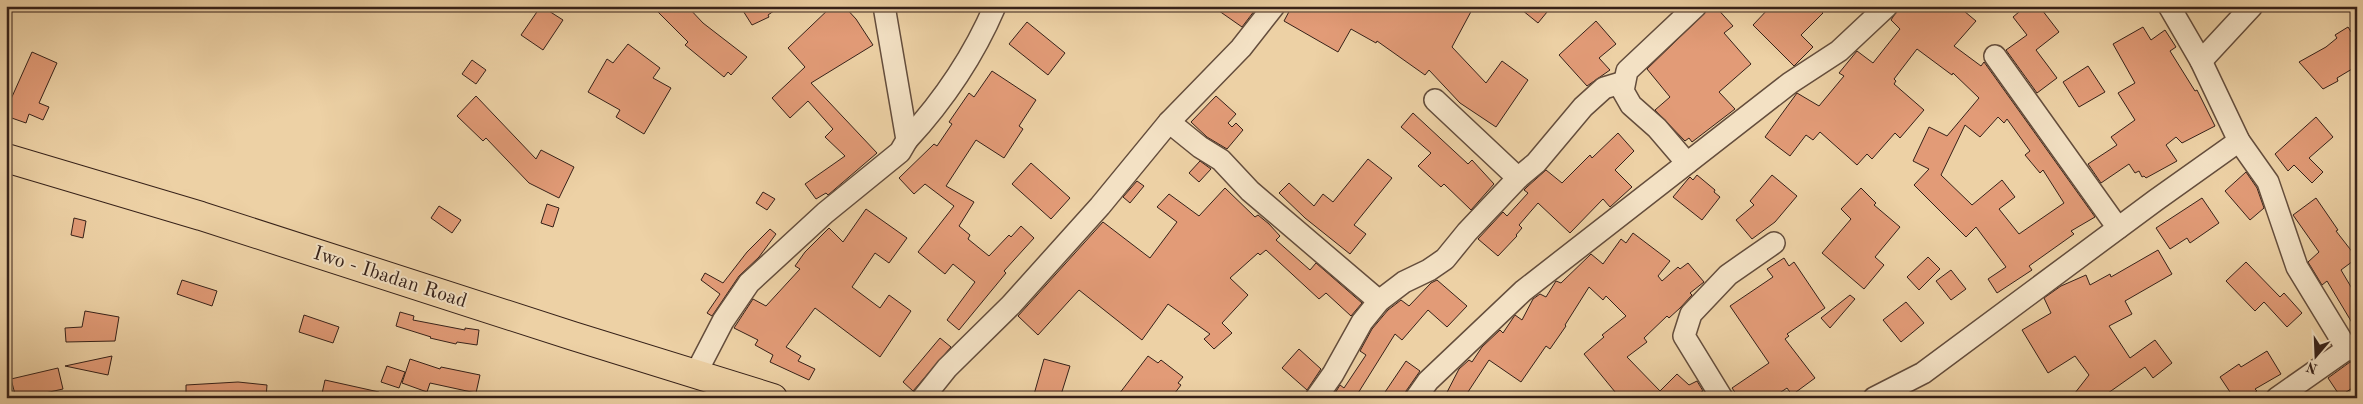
<svg xmlns="http://www.w3.org/2000/svg" width="2363" height="404" font-family="'Old Standard TT',serif">
<rect width="100%" height="100%" fill="#edd1a5"/>
<filter id="stains"><feTurbulence type="fractalNoise" baseFrequency=".004" numOctaves="4"/><feColorMatrix values="0 0 0 0 .2 0 0 0 0 .09 0 0 0 0 .02 0 0 0 .5 -.17"/></filter>
<radialGradient id="worn" r=".72"><stop offset=".6" stop-color="#630" stop-opacity="0"/><stop offset="1" stop-color="#630" stop-opacity=".3"/></radialGradient>
<g fill="#e29b77" stroke="#362119" fill-rule="evenodd">
<path d="M541 6 563 20 543 50 521 35Z"/>
<path d="M652 6H687L703 23 747 57 731 75 728 72 724 77 685 45 688 42Z"/>
<path d="M740 6H781L768 15 769 17 752 25Z"/>
<path d="M832 6H844L856 19 873 45 811 83 877 153 828 195 826 193 816 199 805 184 845 156 825 137 833 129 808 101 790 118 772 98 805 67 788 48Z"/>
<path d="M1212 6H1258L1242 27Z"/>
<path d="M1292 6H1474L1452 47 1486 83 1502 61 1528 80 1496 127 1460 103 1429 70 1425 75 1377 41 1376 43 1351 29 1338 52 1284 21Z"/>
<path d="M1517 6H1552L1538 23Z"/>
<path d="M1712 6H1715L1733 26 1724 33 1751 64 1719 92 1735 109 1692 142 1689 138 1685 141 1655 110 1670 97 1647 69Z"/>
<path d="M1771 6H1816L1823 13 1801 35 1813 47 1794 66 1753 25Z"/>
<path d="M1900 6H1958L1976 21 1954 46 1981 66 1984 62 2095 217 2071 231 2074 234 2029 266 2032 270 1997 293 1988 279 2006 267 1976 227 1966 237 1914 185 1929 169 1913 161 1929 127 1947 136 1979 98 1953 73 1952 75 1917 49 1894 79 1896 81 1894 84 1924 110 1900 138 1895 133 1872 159 1867 154 1857 165 1820 132 1813 140 1806 135 1790 156 1765 137 1797 93 1819 106 1844 76 1839 73 1857 51 1873 63 1900 29 1891 20ZM1998 117 2004 123 2007 119 2030 151 2025 155 2040 173 2043 170 2064 203 2019 234 1999 209 2015 197 2002 180 1972 205 1941 175 1965 125 1980 137Z"/>
<path d="M2026 6H2039L2059 32 2036 50 2057 78 2037 93 2006 50 2027 35 2013 17Z"/>
<path d="M1596 21 1616 44 1599 58 1610 70 1587 86 1559 55Z"/>
<path d="M1027 22 1065 53 1048 75 1009 44Z"/>
<path d="M2143 27 2151 40 2165 30 2176 47 2170 51 2195 91 2197 90 2215 126 2182 143 2176 137 2166 145 2177 161 2146 178 2144 176 2142 177 2139 171 2135 173 2129 164 2101 183 2088 164 2117 145 2111 137 2135 120 2118 93 2135 83 2113 44Z"/>
<path d="M2348 27 2357 41V66L2337 78 2338 81 2323 89 2299 62 2326 47 2337 38 2335 35Z"/>
<path d="M628 44 660 68 653 78 671 88 644 134 616 117 620 110 588 92 607 59 613 63Z"/>
<path d="M32 52 57 63 39 103 49 107 43 120 29 114 26 123 6 116V97L11 99Z"/>
<path d="M472 60 486 70 476 84 462 74Z"/>
<path d="M2088 66 2105 92 2079 107 2063 82Z"/>
<path d="M992 71 1036 100 1019 126 1023 129 1004 158 976 140 946 186 974 202 959 226 970 235 968 239 989 256 1009 235 1011 237 1021 226 1034 238 1004 271 1006 273 959 330 947 320 975 282 953 264 945 274 918 252 954 206 925 184 914 194 899 178 934 144 937 146 952 124 949 122 969 93 974 97Z"/>
<path d="M476 96 536 159 541 150 574 167 559 198 529 183 486 138 483 141 457 116Z"/>
<path d="M1216 96 1236 114 1228 123 1232 127 1236 123 1243 130 1227 149 1207 137 1191 122Z"/>
<path d="M1413 113 1468 164 1472 160 1494 184 1471 210 1444 184 1441 187 1418 166 1431 153 1401 127Z"/>
<path d="M2316 117 2333 137 2309 158 2323 172 2312 183 2294 165 2288 171 2275 154Z"/>
<path d="M1618 133 1634 151 1615 170 1632 187 1610 207 1603 199 1570 233 1538 203 1519 225 1522 228 1516 235 1517 236 1498 256 1478 239 1503 212 1507 216 1528 193 1524 190 1527 187 1546 170 1562 183 1590 155 1592 158Z"/>
<path d="M1368 159 1392 178 1354 225 1366 234 1350 254 1305 218 1279 193 1289 183 1314 206 1323 194 1333 202Z"/>
<path d="M1200 161 1211 169 1199 182 1189 173Z"/>
<path d="M1031 163 1070 198 1051 219 1012 184Z"/>
<path d="M2246 172 2257 188 2264 208 2250 220 2225 191Z"/>
<path d="M1697 175 1715 190 1714 192 1720 197 1702 220 1673 197 1688 179 1690 177 1693 180Z"/>
<path d="M1772 175 1797 196 1775 222 1752 239 1736 220 1754 205 1750 201Z"/>
<path d="M1137 181 1144 186 1130 203 1123 197Z"/>
<path d="M1225 188 1255 217 1258 215 1269 224 1280 236 1276 240 1310 270 1316 263 1362 303 1351 316 1326 293 1319 299 1266 250 1260 255 1258 253 1230 278 1248 295 1222 323 1232 333 1214 349 1204 339 1210 334 1168 304 1142 340 1079 290 1038 335 1018 316 1103 222 1150 258 1177 222 1157 207 1169 194 1199 216Z"/>
<path d="M1861 188 1876 203 1874 205 1900 227 1875 257 1884 265 1864 289 1822 253 1851 219 1841 209Z"/>
<path d="M763 192 775 199 767 210 756 203Z"/>
<path d="M2202 198 2219 223 2190 243 2187 238 2170 249 2156 228Z"/>
<path d="M2316 198 2338 230 2336 231 2357 258 2341 270 2357 297V331L2327 281 2322 285 2308 262 2319 252 2293 215Z"/>
<path d="M547 204 559 208 553 227 541 223Z"/>
<path d="M439 206 461 220 452 233 431 218Z"/>
<path d="M866 209 907 238 889 263 875 253 852 287 880 308 889 295 911 311 880 357 815 308 786 347 801 356 798 361 815 369 809 380 770 362 773 355 755 345 758 340 734 328 753 299 766 306 800 269 795 266 805 252 829 228 843 242Z"/>
<path d="M74 218 86 221 83 238 71 235Z"/>
<path d="M770 229 776 234 759 257 739 276 712 316 707 313 720 294 701 280 705 273 723 283 747 252Z"/>
<path d="M1633 233 1670 261 1658 276 1662 281 1678 267 1680 269 1688 263 1704 282 1690 293 1692 295 1680 308 1669 318 1667 316 1644 338 1647 342 1627 357 1660 391 1677 374 1689 385 1697 381 1703 391 1698 394 1701 398H1620L1584 354 1604 337 1602 335 1626 316 1606 296 1603 300 1589 287 1565 325 1566 326 1550 349 1546 346 1521 382 1489 360 1464 398H1444L1459 369 1469 360 1472 362 1482 347 1500 330 1503 333 1515 315 1522 320 1533 299 1540 294 1546 297 1556 281 1561 283 1591 254 1603 264 1621 239 1626 243Z"/>
<path d="M2158 250 2172 274 2125 301 2132 314 2109 326 2130 358 2155 340 2172 363 2153 378 2145 367 2101 398H2071L2089 375 2075 356 2048 373 2022 330 2051 313 2044 298 2061 286 2086 275 2090 285 2110 274 2111 277Z"/>
<path d="M1928 257 1940 269 1919 290 1907 277Z"/>
<path d="M1784 258 1789 266 1794 262 1825 308 1787 334 1789 336 1785 339 1815 378 1792 395 1787 388 1772 398H1739L1732 388 1769 363 1730 306 1773 277 1767 269Z"/>
<path d="M2246 262 2280 297 2284 293 2302 313 2287 327 2264 302 2255 311 2226 281Z"/>
<path d="M1951 270 1966 289 1951 300 1936 281Z"/>
<path d="M182 280 217 291 212 306 177 294Z"/>
<path d="M1437 280 1467 306 1447 327 1428 310 1402 340 1395 334 1355 398H1332L1340 385 1344 388 1366 355 1360 351 1372 329 1388 310 1401 300 1409 306 1431 283Z"/>
<path d="M1850 295 1855 299 1830 328 1821 318Z"/>
<path d="M1906 302 1924 323 1901 342 1883 320Z"/>
<path d="M85 311 119 317 115 341 66 342 65 328 82 327Z"/>
<path d="M400 312 414 316 413 320 465 330V328L479 330 477 345 457 342 456 344 430 338 431 337 396 326Z"/>
<path d="M304 315 339 327 333 343 299 332Z"/>
<path d="M940 338 951 347 913 391 903 382Z"/>
<path d="M1299 349 1321 369 1307 390 1282 368Z"/>
<path d="M2267 351 2281 374 2255 389 2257 391 2246 398H2234L2220 377 2239 364 2241 367Z"/>
<path d="M112 356 108 375 65 366Z"/>
<path d="M1148 356 1158 363 1161 360 1183 377 1178 383 1181 385 1171 398H1116Z"/>
<path d="M410 359 440 369 441 367 480 375 476 393 430 383 427 392 402 383Z"/>
<path d="M1044 359 1070 366 1060 398H1033Z"/>
<path d="M1406 361 1420 371 1406 391 1404 398H1381Z"/>
<path d="M2350 362 2357 363V385L2340 396 2328 378Z"/>
<path d="M387 366 405 372 399 388 381 382Z"/>
<path d="M58 368 63 389 45 393 46 398H16L11 379Z"/>
<path d="M325 380 379 392V398H321Z"/>
<path d="M238 382 267 385 266 398H186V385Z"/>
</g>
<g fill="none" stroke-linecap="round" stroke-linejoin="round">
<defs>
<g id="minor">
<path d="M2169 6 2201 61 2239 141 2268 182 2297 267 2347 349"/>
<path d="M1995 56 2118 228"/>
<path d="M2201 61 2252 6"/>
<path d="M1435 100 1518 178"/>
<path d="M1169 122 1200 147 1221 160 1250 191 1379 301"/>
<path d="M907 140C943 101 974 55 995 6"/>
<path d="M1687 163 1657 128 1631 105 1623 91 1627 71 1696 6"/>
<path d="M696 373 723 321 749 283 825 213 900 152 907 140 884 6"/>
<path d="M923 398 947 368 1011 305 1100 206 1169 122 1241 48 1274 6"/>
<path d="M1316 398 1333 374 1362 322 1379 301 1404 282 1429 270 1445 259 1467 232 1518 178 1536 163 1583 107 1604 88 1624 82"/>
<path d="M1416 398 1428 381 1523 291 1790 83 1839 51 1887 6"/>
<path d="M1722 398 1684 336 1691 314 1728 275 1774 243"/>
<path d="M1874 398 1923 373 2156 200 2239 141"/>
<path d="M2277 398 2347 349 2357 351"/>
</g>
<path id="major" d="M6 158 201 216 573 336 773 398"/>
</defs>
<use href="#minor" stroke="#644d3c" stroke-width="24"/>
<use href="#major" stroke="#362119" stroke-width="30"/>
<use href="#minor" stroke="#f3e1c4" stroke-width="21"/>
<use href="#major" stroke="#edd1a5" stroke-width="28"/>
</g>
<g text-anchor="middle" dominant-baseline="central" stroke-width="4" stroke-linejoin="round" paint-order="stroke">
<g font-size="20" fill="#362119" stroke="#f3e1c4">
<text transform="translate(390 278) rotate(18)">Iwo - Ibadan Road</text>
</g>
</g>
<rect width="2363" height="404" fill="none" stroke="#edd1a5" stroke-width="25"/>
<rect x="8" y="8" width="2348" height="389" fill="none" stroke="#362119" stroke-width="2.5"/>
<rect x="12" y="12" width="2338" height="379" fill="none" stroke="#362119"/>
<g transform="translate(2316 356) rotate(199)" stroke="#f3e1c4" stroke-width="4" paint-order="stroke">
<path d="M0-4L9 19L0 12L-9 19Z" fill="#362119"/>
<text y="-8" font-size="14" font-weight="bold" text-anchor="middle" fill="#362119">N</text>
</g>
<rect width="100%" height="100%" filter="url(#stains)"/>
<rect width="100%" height="100%" fill="url(#worn)"/>
</svg>
